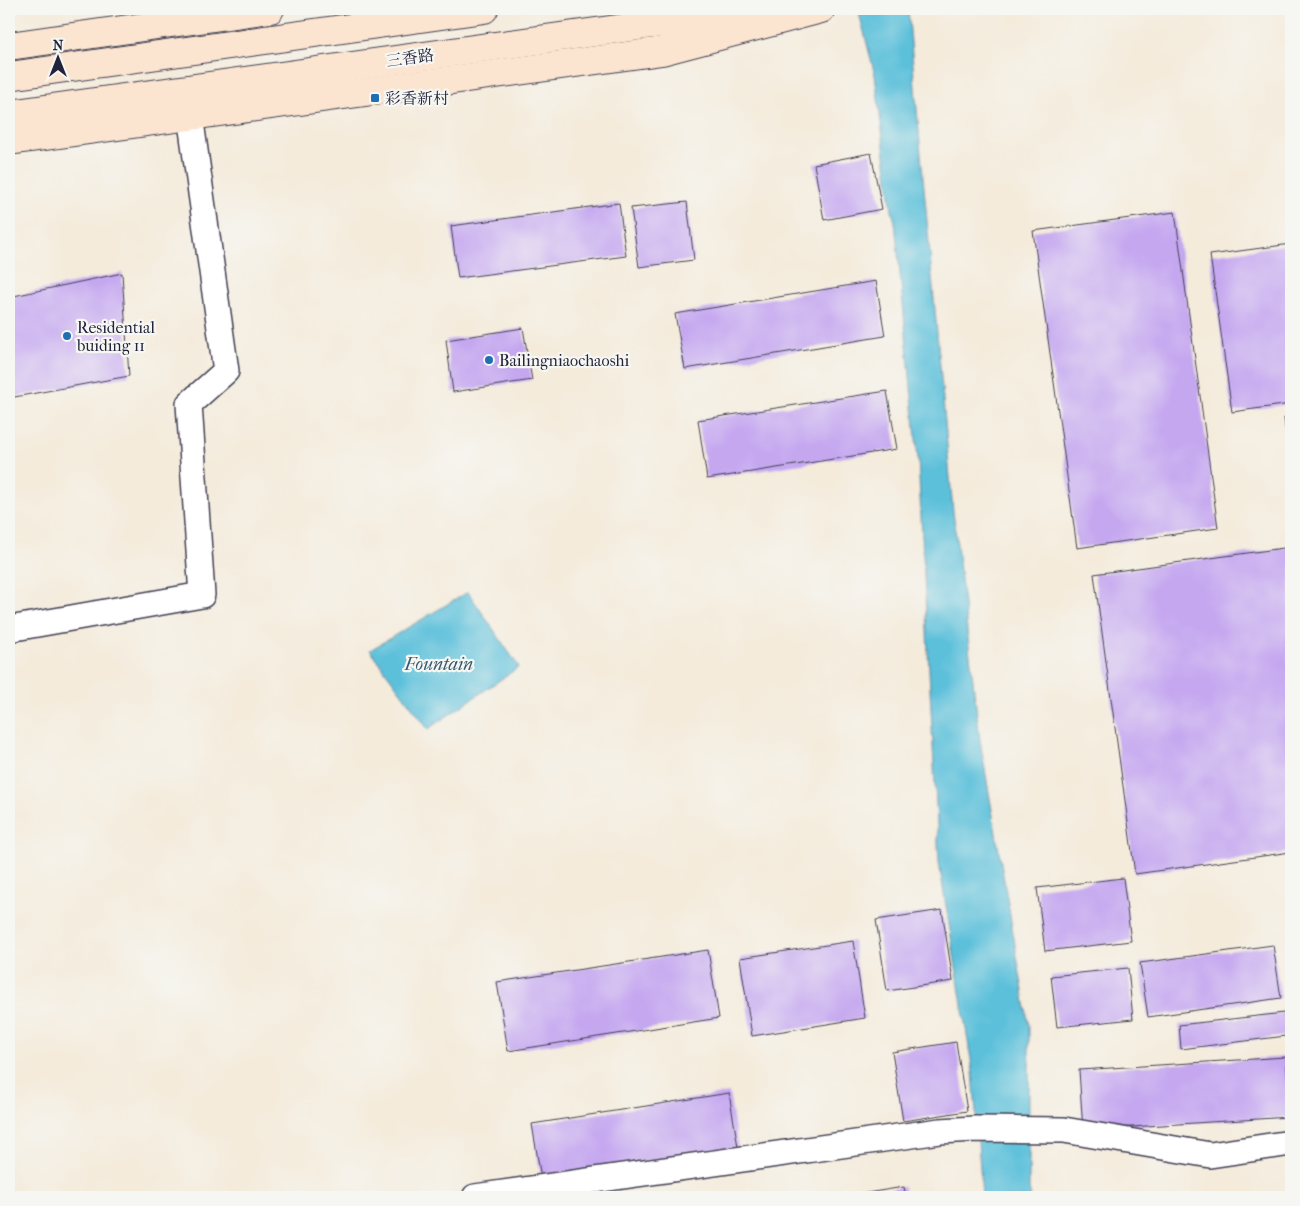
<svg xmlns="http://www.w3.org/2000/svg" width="1300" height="1206" font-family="'IM FELL French Canon','Noto Serif SC',serif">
<rect width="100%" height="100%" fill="#f6f6f2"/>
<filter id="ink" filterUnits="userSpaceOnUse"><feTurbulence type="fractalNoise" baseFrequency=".02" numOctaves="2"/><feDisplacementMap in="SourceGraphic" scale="10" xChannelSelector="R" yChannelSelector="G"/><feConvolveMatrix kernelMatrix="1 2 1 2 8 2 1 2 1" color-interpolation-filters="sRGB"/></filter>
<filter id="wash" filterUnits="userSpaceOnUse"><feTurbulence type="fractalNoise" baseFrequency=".0096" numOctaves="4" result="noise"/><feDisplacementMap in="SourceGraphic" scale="20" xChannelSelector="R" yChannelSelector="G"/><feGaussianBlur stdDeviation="1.12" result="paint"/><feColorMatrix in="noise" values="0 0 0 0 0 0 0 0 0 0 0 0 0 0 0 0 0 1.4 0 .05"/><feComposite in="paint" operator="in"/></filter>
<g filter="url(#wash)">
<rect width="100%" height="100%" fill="#f4ebdb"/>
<g fill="#5cc0da" stroke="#3f718a">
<path d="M858 9H908L953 511 980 740 1029 1026V1189L1031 1197H982L973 1072 939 863 918 459 895 222 892 211 875 75Z"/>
<path d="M468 592 519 667 428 729 370 650Z"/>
</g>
<g id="blocks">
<g fill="#c5a7f0">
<path d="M871 153 882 209 824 220 814 164Z"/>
<path d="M687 202 694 260 639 267 631 208Z"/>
<path d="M619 203 626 256 458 278 451 226Z"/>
<path d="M1175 212 1218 528 1077 548 1033 231Z"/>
<path d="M1291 244V404L1232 412 1210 255Z"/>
<path d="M122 273 129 376 9 398V297Z"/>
<path d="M876 281 885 336 685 369 675 314Z"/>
<path d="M523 328 532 380 453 392 446 340Z"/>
<path d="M887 391 897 449 707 479 698 420Z"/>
<path d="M1284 418H1291V469L1290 470Z"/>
<path d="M1291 547V852L1135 874 1094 574Z"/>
<path d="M1123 878 1131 941 1045 951 1037 888Z"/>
<path d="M942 910 953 981 887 991 876 920Z"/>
<path d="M853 941 865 1018 752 1036 740 958Z"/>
<path d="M1273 945 1281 998 1148 1017 1140 963Z"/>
<path d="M708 950 719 1018 508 1051 497 982Z"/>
<path d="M1128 968 1133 1019 1057 1027 1051 976Z"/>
<path d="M1284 1013 1286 1036 1181 1049 1179 1025Z"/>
<path d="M956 1042 967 1111 903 1121 892 1052Z"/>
<path d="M1286 1057 1290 1117 1083 1130 1079 1070Z"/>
<path d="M729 1093 738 1147 541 1178 532 1124Z"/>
<path d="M904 1187 906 1197H848V1196Z"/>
</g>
</g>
</g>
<g filter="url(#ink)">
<use href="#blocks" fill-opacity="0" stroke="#424053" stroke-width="1"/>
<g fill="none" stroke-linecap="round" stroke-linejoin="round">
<defs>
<g id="minor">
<path d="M9 629 202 595 189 404 226 371 190 115"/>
<path d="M475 1197 940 1131 975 1129 1064 1130 1210 1155 1291 1143"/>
</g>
<g id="secondary">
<path d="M9 46 270 9"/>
<path d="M9 76 484 9"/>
<path d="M9 114 653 24 746 15"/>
<path d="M9 141 662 51 821 9"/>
</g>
</defs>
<use href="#minor" stroke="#424053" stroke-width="28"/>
<use href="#secondary" stroke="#424053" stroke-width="30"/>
<use href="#minor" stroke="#fff" stroke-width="25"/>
<use href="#secondary" stroke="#fce5d0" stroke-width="28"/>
</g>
</g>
<g fill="#1f6fb2" stroke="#f6f6f2" stroke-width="2">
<rect x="370" y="93" width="10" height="10" rx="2.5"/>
<circle cx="67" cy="336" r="5"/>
<circle cx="489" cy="360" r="5"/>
</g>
<g text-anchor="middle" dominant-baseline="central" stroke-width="4.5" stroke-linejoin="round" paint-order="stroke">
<g font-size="16" fill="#22223b" stroke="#f6f6f2">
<text transform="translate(410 58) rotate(-8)">三香路</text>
</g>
<g font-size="16" fill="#22223b" stroke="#f6f6f2" text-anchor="start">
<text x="385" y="98">彩香新村</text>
<text x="77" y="327">Residential<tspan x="77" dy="18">buiding 11</tspan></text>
<text x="499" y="360">Bailingniaochaoshi</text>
</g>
<g font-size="18" font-style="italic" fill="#365973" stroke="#f6f6f2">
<text x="439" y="664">Fountain</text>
</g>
</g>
<rect width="1300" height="1206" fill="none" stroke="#f6f6f2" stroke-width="30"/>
<g transform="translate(58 58)" stroke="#f6f6f2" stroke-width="4" paint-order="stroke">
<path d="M0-4L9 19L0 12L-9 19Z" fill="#22223b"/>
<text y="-8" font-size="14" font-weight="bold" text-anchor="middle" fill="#22223b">N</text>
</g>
</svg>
